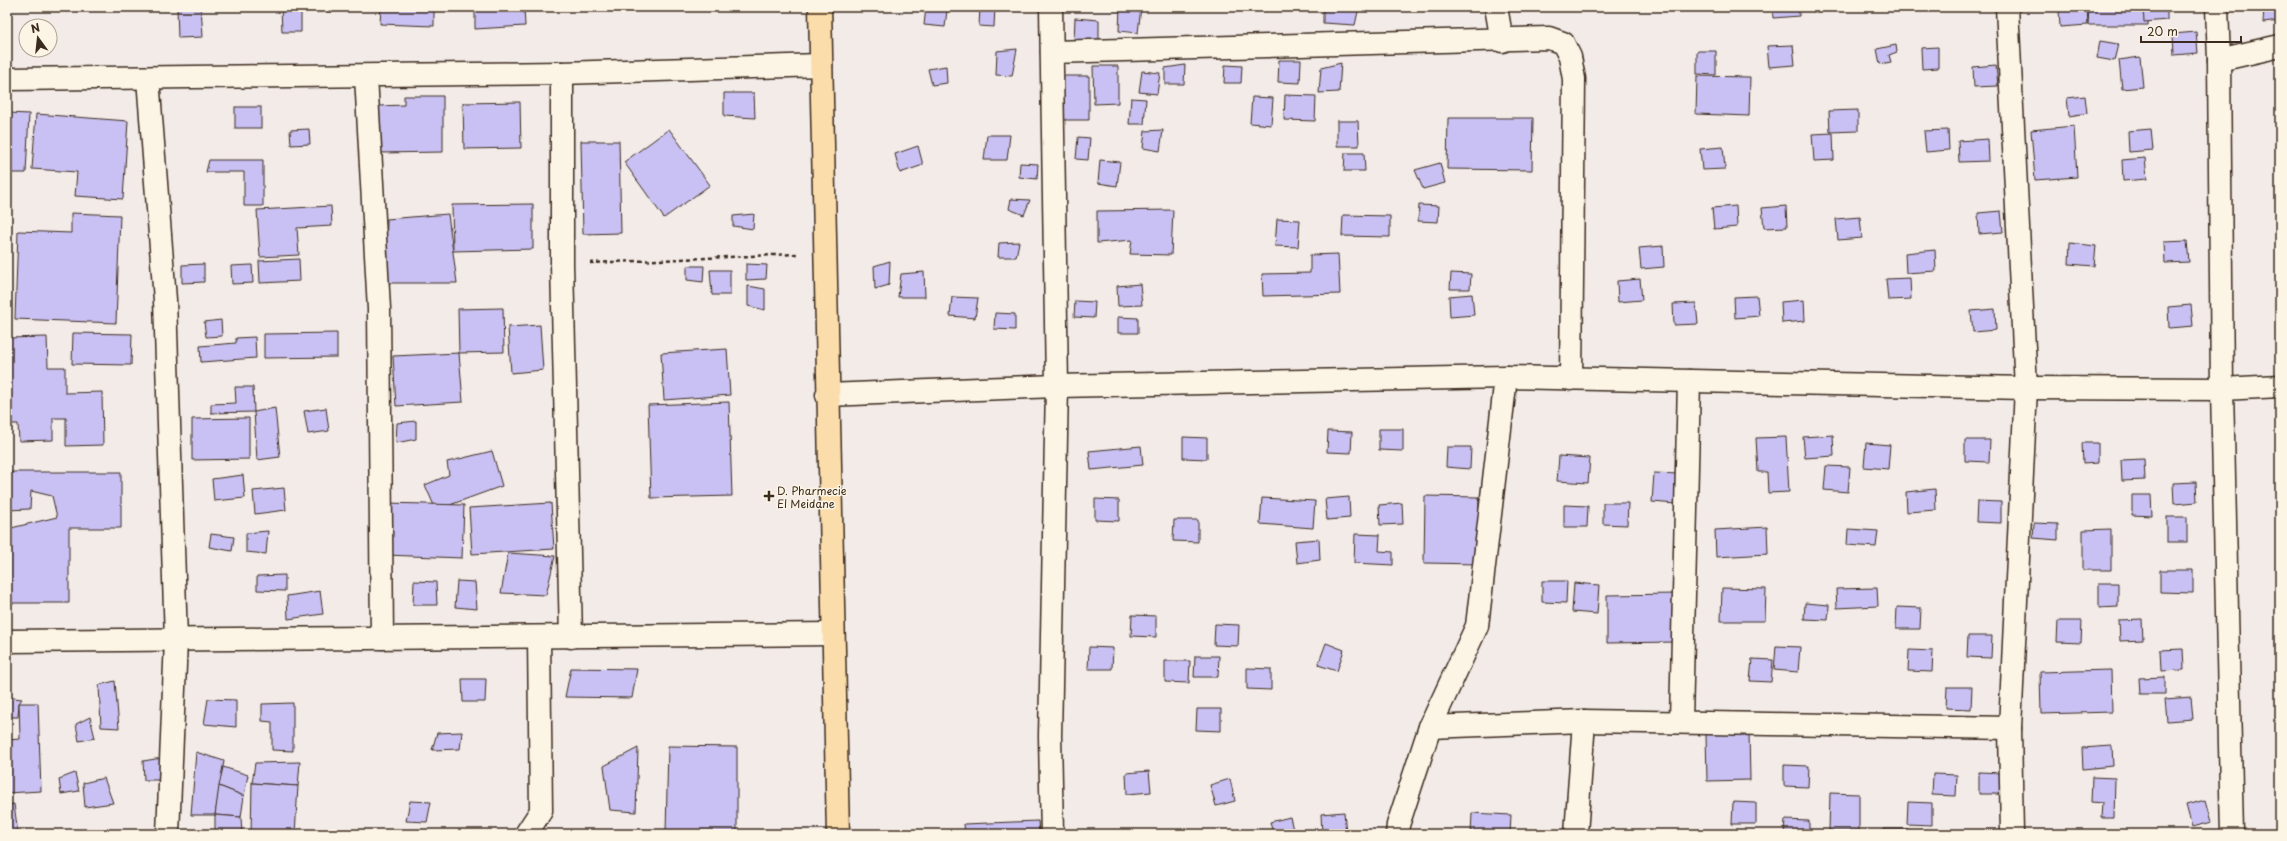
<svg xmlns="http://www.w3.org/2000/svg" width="2287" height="841" font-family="'Playpen Sans',sans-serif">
<rect width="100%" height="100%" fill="#f2ebe8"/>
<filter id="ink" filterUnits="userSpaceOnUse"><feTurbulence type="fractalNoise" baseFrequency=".025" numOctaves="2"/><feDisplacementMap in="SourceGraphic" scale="8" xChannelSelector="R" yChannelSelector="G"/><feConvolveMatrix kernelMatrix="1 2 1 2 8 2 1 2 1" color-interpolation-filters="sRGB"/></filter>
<g filter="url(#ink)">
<g fill="#c9c1f3" stroke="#3b2a1e">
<path d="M177 7H201L203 37 178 38Z"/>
<path d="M281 7H301V32H282Z"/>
<path d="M317 7H338V11L317 12Z"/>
<path d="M381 7H434V26L380 24Z"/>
<path d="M475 7H524L525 26 475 29Z"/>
<path d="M926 7 947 10 945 27 924 25Z"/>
<path d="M980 7H995L994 27 979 26Z"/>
<path d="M1120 7H1141L1138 33 1119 31Z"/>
<path d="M1323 7H1359L1355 25 1323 23Z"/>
<path d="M1772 7H1799V16L1773 18Z"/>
<path d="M2087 7 2088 25 2060 27 2059 10Z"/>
<path d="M2089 7H2149L2148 25H2088Z"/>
<path d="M2143 7H2167V20L2144 22Z"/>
<path d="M2264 7H2280V21L2263 23Z"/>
<path d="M1075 18 1099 20V42L1074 41Z"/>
<path d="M2196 32 2198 53 2174 55 2173 34Z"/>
<path d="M2100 41 2118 44 2114 61 2097 58Z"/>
<path d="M1793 45 1795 65 1769 67 1767 46Z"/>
<path d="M1896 45 1897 52 1889 55 1891 62 1880 64 1877 49Z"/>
<path d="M1938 47V68L1922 69 1921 48Z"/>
<path d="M1017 49 1012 76 996 75 997 51Z"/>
<path d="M1697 51H1716V75L1697 74Z"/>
<path d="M2140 57 2143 87 2122 89 2119 60Z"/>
<path d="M1279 60H1301L1300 83 1278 82Z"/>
<path d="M1341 63 1339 92 1319 93 1321 68Z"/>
<path d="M1185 65 1184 84H1165V68Z"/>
<path d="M1225 65 1242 66 1241 83H1224Z"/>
<path d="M1996 65 1998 86 1974 87 1973 67Z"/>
<path d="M946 66 947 83 932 85 928 69Z"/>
<path d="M1093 66H1118V103L1094 104Z"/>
<path d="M1142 71 1160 73 1157 94 1139 92Z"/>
<path d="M1057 76H1089V120H1056Z"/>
<path d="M1697 76 1750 77 1749 116 1696 114Z"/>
<path d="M724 93H754L755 118 724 116Z"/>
<path d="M1285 95 1316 96 1315 121 1284 120Z"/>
<path d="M404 96H443V152L379 153V106L404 105Z"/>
<path d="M2085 96 2087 113 2069 116 2067 98Z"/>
<path d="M1252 97 1273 98 1271 125 1250 123Z"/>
<path d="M1131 98 1146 99 1144 124H1129Z"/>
<path d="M520 102 521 148 464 149 463 103Z"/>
<rect x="235" y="107" width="26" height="21"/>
<path d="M1858 110V131L1830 132 1829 111Z"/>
<path d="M9 113 29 114 26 173H7Z"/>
<path d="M36 114 128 121 123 199 75 196 77 172 32 169Z"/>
<path d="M1448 118H1533L1532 170 1447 169Z"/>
<path d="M1337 121H1358L1359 146H1337Z"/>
<path d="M2074 126 2077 177 2035 180 2031 130Z"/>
<path d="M309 129 310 144 291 145 290 130Z"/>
<path d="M669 129 710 185 664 218 624 162Z"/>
<path d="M2151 129 2153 150 2129 152 2128 131Z"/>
<path d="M1163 130 1160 151 1143 148 1145 131Z"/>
<path d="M1948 130 1949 150 1926 152 1924 131Z"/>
<path d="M1833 133 1834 160 1814 161 1812 134Z"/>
<path d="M987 135H1010L1007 160H984Z"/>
<path d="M1078 137 1090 138 1088 160 1076 159Z"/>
<path d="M1988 139 1989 161 1959 162 1958 141Z"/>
<path d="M581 141H619L621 233 583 234Z"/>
<path d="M918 146 923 165 900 173 895 154Z"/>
<path d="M1723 147 1725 169 1702 170 1700 149Z"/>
<path d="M1345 153H1364L1365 171H1344Z"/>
<path d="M2145 158 2147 179 2123 181 2122 160Z"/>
<path d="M209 160H263V206H244V172H206Z"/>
<path d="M1100 160 1120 162 1117 186 1098 183Z"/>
<path d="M1020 163 1038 164 1037 179 1019 177Z"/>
<path d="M1440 163 1445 183 1423 189 1415 170Z"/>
<path d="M1011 199 1030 200 1024 215 1009 209Z"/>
<path d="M533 204V249L453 251 452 205Z"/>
<path d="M1419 205 1439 206 1438 222 1418 221Z"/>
<path d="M331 206 332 226 297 228 299 255 260 257 257 210Z"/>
<path d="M1736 206 1737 227 1714 229 1712 208Z"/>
<path d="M1786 206 1787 227 1764 228 1762 208Z"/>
<path d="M1173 210 1171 255 1130 254 1132 240 1097 243V211Z"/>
<path d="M2001 211 2003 232 1979 234 1978 213Z"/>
<path d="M71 213 120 215 116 323 15 319 18 231 71 233Z"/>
<path d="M448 214 457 283H385L387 219Z"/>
<path d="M754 214 753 229 733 226V216Z"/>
<path d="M1343 215 1390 216V237L1342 236Z"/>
<path d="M1860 217 1862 238 1838 240 1836 219Z"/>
<path d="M1277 219 1300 220 1298 247 1275 246Z"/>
<path d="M2187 241 2189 262 2165 263 2164 242Z"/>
<path d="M1019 242 1016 257H998L999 243Z"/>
<path d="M2070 243 2096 246 2094 266 2069 264Z"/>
<path d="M1663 246 1664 267 1641 269 1639 248Z"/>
<path d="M1935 250 1936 271 1906 273 1905 253Z"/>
<path d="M1338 254 1340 294 1263 296 1262 274 1310 273V255Z"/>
<path d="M299 259 300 281 260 283 259 261Z"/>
<path d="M890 261 889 285 875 289 874 266Z"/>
<path d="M204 264V282L182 283V265Z"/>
<path d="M746 264 767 265 766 279 746 280Z"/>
<path d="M252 265 253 283 232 284 231 266Z"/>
<path d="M687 266H704L703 282 687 280Z"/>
<path d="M710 270H730V295H712Z"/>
<path d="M924 272 925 297H898L901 274Z"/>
<path d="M1451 273 1471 274 1470 289H1450Z"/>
<path d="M1910 278 1911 299 1888 300 1886 279Z"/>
<path d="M1640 279 1642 300 1618 302 1617 281Z"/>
<path d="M1140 284 1142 305 1118 306 1117 286Z"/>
<path d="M748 286 765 289V310L748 306Z"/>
<path d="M1472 294 1474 315 1450 317 1449 296Z"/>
<path d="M1757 296 1759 316 1735 318 1734 297Z"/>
<path d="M952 297 978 298 975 318 950 316Z"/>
<path d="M1804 300 1805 321 1782 323 1781 302Z"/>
<path d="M1075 301 1095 302 1094 318 1074 317Z"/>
<path d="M1696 303 1698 324 1674 325 1673 304Z"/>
<path d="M2191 305 2193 326 2169 328 2168 307Z"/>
<path d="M503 308 504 352 459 353 458 309Z"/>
<path d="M1995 309 1996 330 1973 332 1971 311Z"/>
<path d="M995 313 1015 314V330L994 329Z"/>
<path d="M1118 317 1138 318V333H1118Z"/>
<path d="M221 320 222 336 206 337 204 322Z"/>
<path d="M540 325 543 370 511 373 508 327Z"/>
<path d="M73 333 132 334 131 365 72 364Z"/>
<path d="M337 333V357L264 358V334Z"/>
<path d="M47 337 48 367H65V393L102 392 103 445 66 446V418H53V440L19 441 18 424H7V338Z"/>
<path d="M255 337 256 358 201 362 200 346 236 343V338Z"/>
<path d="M727 349 730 395 664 400 661 353Z"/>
<path d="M459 353 463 402 396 406 393 356Z"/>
<path d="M235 387H253L254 412 211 413V404L236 403Z"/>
<path d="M729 402 732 496 651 498 648 405Z"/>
<path d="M275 408 280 457 257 460 254 412Z"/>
<path d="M326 408 329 431 308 434 304 411Z"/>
<path d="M249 418V459L192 460V419Z"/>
<path d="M416 421V439L396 443 397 423Z"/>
<path d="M1379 429H1403V451L1379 450Z"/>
<path d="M1328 431 1352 432 1351 453 1327 452Z"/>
<path d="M1833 435 1834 456 1805 458 1803 437Z"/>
<path d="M1183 437 1207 438V459L1183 458Z"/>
<path d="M1786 437 1789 492 1768 493 1767 472H1758L1756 438Z"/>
<path d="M1965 440H1990L1989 462 1965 461Z"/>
<path d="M1866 443 1890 445 1888 469 1864 467Z"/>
<path d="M2082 443H2098V463L2083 464Z"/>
<path d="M1141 446 1143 465 1091 470 1089 451Z"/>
<path d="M1447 447H1471L1470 469 1446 467Z"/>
<path d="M492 451 502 486 436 510 425 485 449 475 447 462Z"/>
<path d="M1559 456 1590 458 1588 483 1557 481Z"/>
<path d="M2144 459 2145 480 2122 481 2121 460Z"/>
<path d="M1826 466 1850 467 1848 492 1824 490Z"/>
<path d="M7 472H121V528H69V603H7V586L11 579 7 577V529L57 517 52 496 31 491 30 509 7 510Z"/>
<path d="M1654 473 1678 474 1676 504 1652 502Z"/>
<path d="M243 475 245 498 214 501 212 479Z"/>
<path d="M2196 482 2197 502 2174 504 2173 483Z"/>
<path d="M284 488 286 510 255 514 253 491Z"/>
<path d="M1935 489 1936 510 1907 512 1906 492Z"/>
<path d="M2132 495H2151L2152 516 2132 515Z"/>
<path d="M1425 496 1479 497 1478 564 1424 563Z"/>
<path d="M1349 497 1350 518 1327 520 1325 499Z"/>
<path d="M1262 498 1315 501 1313 528 1260 524Z"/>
<path d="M1095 499 1119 500V521L1095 520Z"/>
<path d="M1977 501 2001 502V523L1976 522Z"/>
<path d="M386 503 464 505 462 558 386 555Z"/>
<path d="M551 503 554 549 472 554 469 508Z"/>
<path d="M1402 503 1403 524 1380 525 1379 505Z"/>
<path d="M1603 503H1628L1627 525 1603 524Z"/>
<path d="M1564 505 1588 506 1587 527H1564Z"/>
<rect x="2167" y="517" width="20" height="25"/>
<path d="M1174 520H1198V542L1173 541Z"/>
<path d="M2034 523 2058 524V540L2033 538Z"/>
<path d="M1767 527 1768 554 1716 557 1715 530Z"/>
<path d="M1848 529 1878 531 1876 547 1847 545Z"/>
<path d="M2111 529V570H2083V530Z"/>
<path d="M268 531 266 554 246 552V533Z"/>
<path d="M211 534 234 537 232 551 209 547Z"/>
<path d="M1355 534 1380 535 1379 551 1393 552V565L1354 563Z"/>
<path d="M1319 539 1320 560 1297 563 1295 541Z"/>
<path d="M508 553 555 556 546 595 501 593Z"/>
<path d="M2160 570H2193V593L2160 592Z"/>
<path d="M285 575V591L257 590V576Z"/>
<path d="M414 581 436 582 437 605H413Z"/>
<path d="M457 581 475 582 477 609 455 607Z"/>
<path d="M1542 581H1567L1566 603 1542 602Z"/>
<path d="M1574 583 1599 585 1597 614 1572 612Z"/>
<path d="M2099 583H2118V607L2099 608Z"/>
<path d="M1722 588 1766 589 1765 621H1721Z"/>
<path d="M1877 588 1878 606 1837 608 1836 589Z"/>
<path d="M320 591 323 614 288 619 287 596Z"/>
<path d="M1676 594V642L1607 643V595Z"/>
<path d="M1805 603 1829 605 1828 620 1804 619Z"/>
<path d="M1897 607 1921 608 1920 629H1896Z"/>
<path d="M1132 615 1156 616V637L1131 636Z"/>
<path d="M2142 619 2143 640 2120 641 2119 620Z"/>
<path d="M2058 621H2082L2081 643 2057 642Z"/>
<path d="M1215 624 1239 625 1238 646 1214 645Z"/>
<path d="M1968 636H1992L1991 658 1967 657Z"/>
<path d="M1326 643 1344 650 1337 671 1318 665Z"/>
<path d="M1776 646 1800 647 1798 672 1774 670Z"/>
<path d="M1089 647 1113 648 1112 669H1088Z"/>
<path d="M2183 649 2184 670 2161 671 2160 650Z"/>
<path d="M1909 650 1933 651 1932 672 1908 671Z"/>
<path d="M1195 656H1219L1218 677H1194Z"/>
<path d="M1752 659 1773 660 1771 682 1750 681Z"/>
<path d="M1165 661H1190L1189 683 1165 682Z"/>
<path d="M571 668 637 669 632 698 565 697Z"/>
<path d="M1247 668 1271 669V690L1247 689Z"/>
<path d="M2111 670 2112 712 2041 714 2040 672Z"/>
<path d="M2165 677V694H2140L2139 678Z"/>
<path d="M462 679H486L485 702H463Z"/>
<path d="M115 681 119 728 101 727 99 685Z"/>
<path d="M1947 687H1972L1971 709 1946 708Z"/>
<path d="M7 697 22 699 19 703 18 717H7Z"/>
<path d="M2191 697 2193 719 2167 721 2165 699Z"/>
<path d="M208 699 236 700V727L204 724Z"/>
<path d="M19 703H38L41 791 7 793V740L20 739Z"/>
<path d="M293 703V751L272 750V722L262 721V704Z"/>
<path d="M1197 709H1221V731L1196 730Z"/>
<path d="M90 717 95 738 79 741 76 724Z"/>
<path d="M462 732 460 749 432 750 437 733Z"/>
<path d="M1749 732 1750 780 1707 781 1706 734Z"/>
<path d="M668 746 737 747V832H666Z"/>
<path d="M2112 746 2113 766 2083 769 2082 748Z"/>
<path d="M638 748 636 812 610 810 604 766Z"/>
<path d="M196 752 224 761 215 815H191Z"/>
<path d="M162 758 160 780H144L143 761Z"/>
<path d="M300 762 298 786 252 783 255 763Z"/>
<path d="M1784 765 1809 766 1808 787 1784 786Z"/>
<path d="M223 767 248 775 244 796 219 786Z"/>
<path d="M1149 771 1151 792 1127 794 1126 773Z"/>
<path d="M1979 772 2004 773 2003 794H1979Z"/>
<path d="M75 773 79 791 61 794 59 779Z"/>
<path d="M1933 774 1957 775 1956 796 1932 795Z"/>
<path d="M2092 777 2115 778 2114 818H2101L2102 803 2091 802Z"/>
<path d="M104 778 113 803 85 807 83 783Z"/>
<path d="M1230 779 1235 801 1216 806 1210 785Z"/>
<path d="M252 783 298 786 295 834H251Z"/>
<path d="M219 786 244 796 241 817 215 815Z"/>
<path d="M1830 793 1859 794V831H1829Z"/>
<path d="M2205 800 2211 822 2192 827 2186 805Z"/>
<path d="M410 801 431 802 427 822 406 821Z"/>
<path d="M1733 802 1756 803V824H1732Z"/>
<path d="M1908 802 1932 803V825L1907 824Z"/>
<path d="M14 804 18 834H7V805Z"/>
<path d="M1344 812 1346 833 1322 834 1321 814Z"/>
<path d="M1472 813 1511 815 1510 834H1471Z"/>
<path d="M215 815 241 817 242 834H215Z"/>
<path d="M1290 817 1294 834H1273L1270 822Z"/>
<path d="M1785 820 1809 821V834H1784Z"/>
<path d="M1038 821 1039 834H965L964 824Z"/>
<path d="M1883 829H1908L1907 834H1883Z"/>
</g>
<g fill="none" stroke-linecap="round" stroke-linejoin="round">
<defs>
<g id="minor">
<path d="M1051 7 1057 386 1050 736 1052 834"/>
<path d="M1496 7 1502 41"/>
<path d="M2007 7 2026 388 2010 728 2012 834"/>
<path d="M2217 7 2219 60 2222 389 2280 386"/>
<path d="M1052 52 1549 38 1563 43 1570 57 1574 79 1571 379"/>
<path d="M2219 60 2280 46"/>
<path d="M562 73V264L571 637"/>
<path d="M366 76 379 309 382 638"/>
<path d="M148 78 165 300 176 640 168 834"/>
<path d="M7 79 562 73 821 65"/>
<path d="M827 395 1057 386 1506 377 2026 388 2222 389 2232 834"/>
<path d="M7 641 832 634"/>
<path d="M1681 722 1689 381"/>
<path d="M1430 727 1584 721 2010 728"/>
<path d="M526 834 541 811 539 637"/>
<path d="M1397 834 1398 825 1430 727 1477 626 1506 377"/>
<path d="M1576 834 1584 721"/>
</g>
<path id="major" d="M820 7 838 834"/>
</defs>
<use href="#minor" stroke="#3b2a1e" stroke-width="25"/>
<use href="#major" stroke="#3b2a1e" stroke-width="25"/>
<path stroke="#3b2a1e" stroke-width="2.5" stroke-dasharray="4 3" stroke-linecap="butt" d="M590 263 797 254"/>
<use href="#minor" stroke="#fcf5e5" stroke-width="22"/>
<use href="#major" stroke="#fbddab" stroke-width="22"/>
</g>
</g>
<path fill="#3b2a1e" stroke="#fcf5e5" stroke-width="1.5" d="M767 490h4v4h4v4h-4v4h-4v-4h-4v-4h4z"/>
<g text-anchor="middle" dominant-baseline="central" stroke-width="3" stroke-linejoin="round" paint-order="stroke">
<g font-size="11" fill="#3b2a1e" stroke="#fcf5e5" text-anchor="start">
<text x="777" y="490">D. Pharmecie<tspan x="777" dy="13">El Meidane</tspan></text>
</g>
</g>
<rect width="2287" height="841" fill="none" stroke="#fcf5e5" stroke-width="24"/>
<rect x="12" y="12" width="2263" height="817" fill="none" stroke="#3b2a1e" stroke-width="1.5" filter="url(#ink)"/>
<g transform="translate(38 38) rotate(345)"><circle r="19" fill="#fcf5e5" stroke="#afa495"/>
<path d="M0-3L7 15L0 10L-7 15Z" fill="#3b2a1e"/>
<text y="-6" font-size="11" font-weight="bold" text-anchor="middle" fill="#3b2a1e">N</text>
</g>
<path d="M2141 36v6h100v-6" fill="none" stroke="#3b2a1e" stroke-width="2"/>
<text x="2147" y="36" font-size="12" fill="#3b2a1e" stroke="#fcf5e5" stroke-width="3" paint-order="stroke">20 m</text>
</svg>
